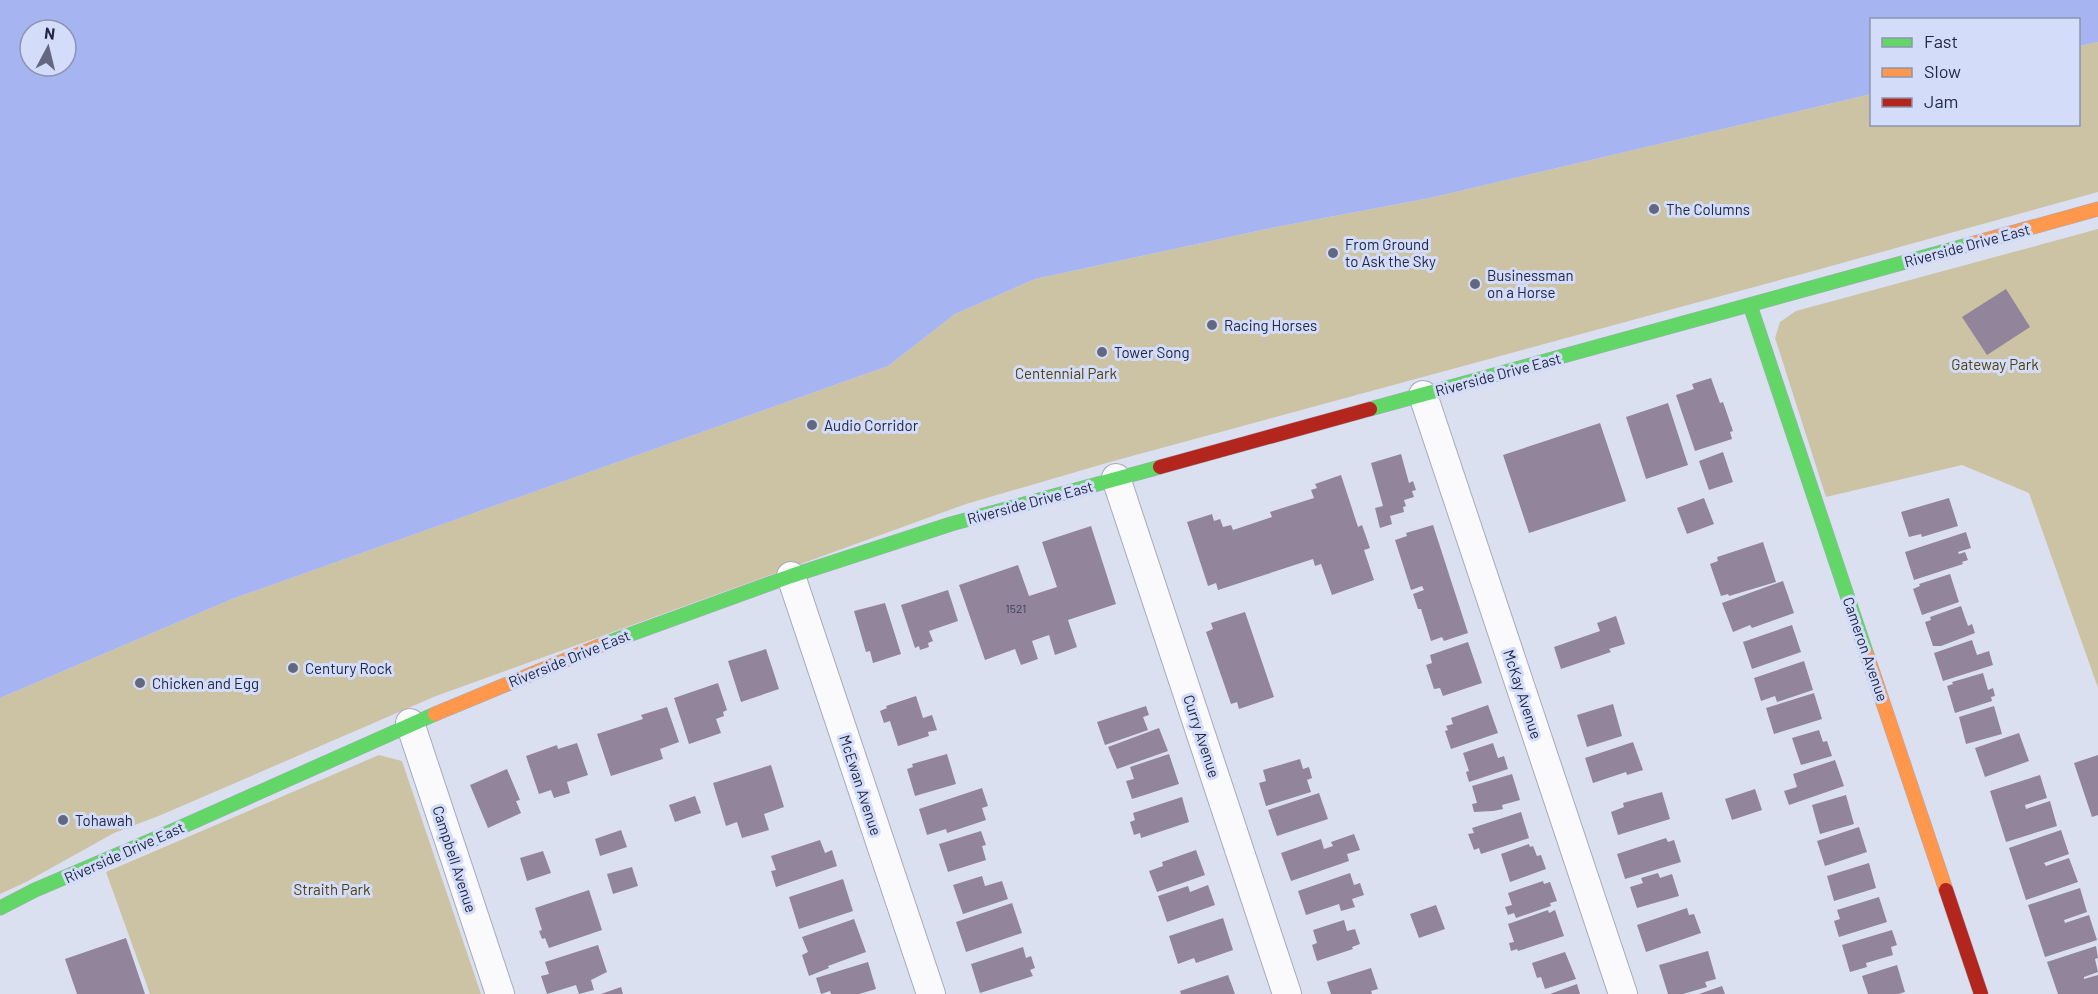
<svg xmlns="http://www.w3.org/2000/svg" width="2098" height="994" font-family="Barlow,sans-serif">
<rect width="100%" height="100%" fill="#dbe0f0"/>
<g fill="#ccc2a4">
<path d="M2098 42V192L1806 273 1110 462 966 504 436 696 161 815 114 833 26 882 0 894V698L232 599 888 366 955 314 1035 279 1271 228 1430 198 1871 94 1872 124H2078L2079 46Z"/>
<path d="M2098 229V688L2029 493 1962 465 1826 497 1775 338 1780 322 1796 311Z"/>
<path d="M379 755 402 761 481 994H150L106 872Z"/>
</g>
<path fill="#a6b5f1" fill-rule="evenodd" d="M0 0H2098V42L2079 46 2078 20H1872L1871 94 1430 198 1271 228 1035 279 955 314 888 366 232 599 0 698ZM30 30H66V66H30Z"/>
<g fill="#92849a">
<path d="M2006 289 2030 327 1987 355 1962 317Z"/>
<path d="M1711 378 1720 403 1723 402 1733 431 1730 432 1732 439 1695 451 1676 395 1694 389 1692 384Z"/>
<path d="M1668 403 1688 465 1646 479 1626 417Z"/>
<path d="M1600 423 1626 501 1529 533 1503 455Z"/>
<path d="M1723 452 1733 482 1709 490 1699 461Z"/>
<path d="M1401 454 1409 483 1413 481 1416 490 1412 491 1414 497 1404 500 1406 506 1403 507 1404 512 1390 516 1392 524 1380 528 1375 508 1383 506 1371 463Z"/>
<path d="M1341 475 1358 527 1362 525 1370 548 1364 550 1374 580 1332 595 1321 564 1315 566 1313 559 1218 590 1216 583 1208 586 1187 522 1212 514 1214 521 1220 519 1223 527 1231 525 1233 530 1272 517 1270 512 1314 498 1311 490 1317 488 1315 484Z"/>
<path d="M1704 498 1714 524 1687 534 1677 508Z"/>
<path d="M1949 498 1958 526 1922 537 1921 534 1909 537 1901 512Z"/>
<path d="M1433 525 1468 633 1444 641 1442 637 1431 641 1421 609H1418L1413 594 1424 590 1422 586 1411 590 1395 540 1407 536 1406 533Z"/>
<path d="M1091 526 1116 604 1068 620 1077 647 1055 655 1049 635 1032 641 1038 659 1021 665 1015 649 985 660 959 585 1018 565 1029 596 1057 587 1042 542Z"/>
<path d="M1966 532 1971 548 1958 552 1959 554 1965 552 1968 560 1962 562 1963 564 1914 580 1905 552Z"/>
<path d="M1763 542 1776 582 1729 596 1728 594 1721 596 1710 564 1718 561 1717 557Z"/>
<path d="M1950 574 1959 602 1922 615 1913 589 1920 586 1919 584Z"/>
<path d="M1783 581 1794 613 1752 628 1750 625 1733 632 1722 603Z"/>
<path d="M948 590 958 621 929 631 933 641 928 643 929 647 920 650 919 646 915 648 901 605Z"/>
<path d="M885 603 901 654 873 663 870 651 866 652 854 611Z"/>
<path d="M1961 606 1968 626 1972 624 1975 633 1941 646H1933L1925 622 1931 620 1930 617Z"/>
<path d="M1245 612 1274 697 1239 709 1237 702 1231 704 1206 632 1213 629 1211 623Z"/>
<path d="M1616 616 1625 644 1609 649 1611 652 1561 669 1554 647 1600 631 1597 623Z"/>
<path d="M1792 625 1801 652 1752 669 1743 642Z"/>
<path d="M1972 640 1977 655 1989 651 1993 665 1943 681 1934 653Z"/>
<path d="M1468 642 1482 683 1443 696 1440 688 1434 689 1426 665 1432 663 1430 655Z"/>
<path d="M766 649 779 689 741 702 728 661Z"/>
<path d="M1804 661 1813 690 1777 702 1775 696 1761 701 1754 678Z"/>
<path d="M1983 673 1988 690 1993 688 1995 696 1991 697 1992 701 1955 713 1947 686 1953 684 1952 682Z"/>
<path d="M718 683 727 710 723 712 724 716 716 719 721 733 689 744 674 698Z"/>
<path d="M1814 693 1822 719 1774 734 1766 708Z"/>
<path d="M916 696 923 718 932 715 937 730 928 732 929 736 898 746 890 721 884 723 880 711 887 708 886 706Z"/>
<path d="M1613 704 1622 736 1587 747 1577 715Z"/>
<path d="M1488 705 1498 733 1451 749 1445 731 1448 730 1446 726 1453 724 1451 718Z"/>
<path d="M1146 706 1149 715 1143 717 1148 730 1105 745 1097 722Z"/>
<path d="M1994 706 2002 734 1966 744 1959 717Z"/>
<path d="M667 707 679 742 660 749 663 759 611 776 597 734 643 719 641 715Z"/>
<path d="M1159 728 1168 751 1117 769 1108 747Z"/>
<path d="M1819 730 1823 742 1827 741 1832 756 1801 765 1792 738Z"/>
<path d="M2019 733 2029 761 1985 777 1975 748Z"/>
<path d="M1633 742 1643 770 1627 775 1626 772 1593 783 1585 758Z"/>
<path d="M577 743 588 775 567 782 570 793 554 798 551 790 539 794 526 756 557 745 558 749Z"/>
<path d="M1493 743 1498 758 1504 756 1508 769 1469 782 1466 772 1469 771 1463 753Z"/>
<path d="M947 754 956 784 915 796 907 769 913 767 912 764Z"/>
<path d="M1169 754 1179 784 1132 799 1126 781 1134 779 1130 767Z"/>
<path d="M2098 755V815L2092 817 2074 763Z"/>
<path d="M1300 759 1303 769 1309 767 1312 778 1307 780 1311 792 1266 806 1259 783 1266 781 1263 770Z"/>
<path d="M1835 760 1844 786 1789 805 1784 791 1797 787 1793 774Z"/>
<path d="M771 765 784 807 764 814 769 830 742 838 737 822 726 826 713 783Z"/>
<path d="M507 769 520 800 516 801 521 813 488 828 470 785Z"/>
<path d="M1512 774 1520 800 1502 805 1503 809 1493 811 1474 812 1472 804 1477 803 1472 786Z"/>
<path d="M2040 775 2047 798 2025 805 2026 809 2050 801 2057 826 2006 842 1990 791Z"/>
<path d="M982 788 988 806 982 808 986 820 947 833 946 829 927 835 919 809Z"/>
<path d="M1755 789 1762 810 1732 820 1725 799Z"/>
<path d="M1662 792 1670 819 1618 835 1611 812 1624 807 1623 803Z"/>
<path d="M1319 793 1328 819 1277 836 1268 810Z"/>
<path d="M1846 795 1854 824 1820 834 1812 805Z"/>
<path d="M695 796 701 813 675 822 669 805Z"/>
<path d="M1182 797 1189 822 1141 838 1140 833 1134 835 1130 822 1135 820 1133 813Z"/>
<path d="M1521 812 1529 838 1481 854 1479 848 1474 850 1468 834 1474 833 1472 828Z"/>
<path d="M1859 827 1867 852 1825 866 1817 841Z"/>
<path d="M621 830 627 847 600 856 595 839Z"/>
<path d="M2061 830 2069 854 2044 863 2046 866 2069 858 2078 882 2026 900 2009 848Z"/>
<path d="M981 831 986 845 982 846 986 860 948 872 939 844Z"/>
<path d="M1354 834 1360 850 1347 854 1349 861 1291 881 1281 853 1321 839 1324 849 1333 846 1331 842Z"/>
<path d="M1666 838 1668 842 1674 840 1681 862 1625 879 1617 854Z"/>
<path d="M820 840 825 853 832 850 837 866 776 887 771 871 776 870 771 856Z"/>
<path d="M1529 844 1530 847 1533 846 1537 856 1541 855 1546 869 1510 882 1501 854Z"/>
<path d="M1196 850 1205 875 1157 892 1149 871 1163 866 1162 862Z"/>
<path d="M543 851 551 873 527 881 520 858Z"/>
<path d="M1869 863 1876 888 1834 901 1827 876Z"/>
<path d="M632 867 638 886 613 894 607 874Z"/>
<path d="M1350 873 1354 885 1360 883 1364 895 1352 899 1355 907 1341 911 1339 904 1306 915 1298 891Z"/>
<path d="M1658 873 1660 878 1672 874 1679 896 1637 908 1630 887 1643 883 1641 878Z"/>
<path d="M982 876 985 886 1002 881 1008 899 963 914 953 885Z"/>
<path d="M843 879 853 911 799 929 789 897Z"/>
<path d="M1543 881 1544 884 1550 882 1557 901 1550 903 1551 906 1516 918 1514 913 1508 915 1505 907 1512 905 1508 893Z"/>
<path d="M1208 885 1215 905 1167 922 1158 896 1188 886 1190 892Z"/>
<path d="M2080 888 2087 912 2064 920 2065 923 2089 915 2097 940 2045 957 2028 905Z"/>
<path d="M589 890 602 930 549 948 545 938 542 939 539 931 542 930 535 908Z"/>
<path d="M1879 897 1887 922 1839 937 1834 921 1840 919 1837 910Z"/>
<path d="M1012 903 1022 933 966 952 956 922Z"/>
<path d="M1436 905 1445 929 1419 938 1410 914Z"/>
<path d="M1687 908 1689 915 1694 914 1701 933 1646 952 1637 925Z"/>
<path d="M1548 910 1549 913 1555 910 1564 936 1518 951 1517 949 1511 951 1509 943 1514 942 1508 924Z"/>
<path d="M1223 918 1233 950 1196 963 1194 958 1178 964 1169 936Z"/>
<path d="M854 919 866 952 828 966 829 968 809 976 802 955 808 952 802 937Z"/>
<path d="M1344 920 1347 931 1355 929 1360 944 1352 947 1353 949 1317 961 1312 945 1317 943 1313 930Z"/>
<path d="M1892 930 1897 945 1891 947 1893 955 1866 963 1867 967 1850 972 1842 945Z"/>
<path d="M126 938 145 994H77L65 959Z"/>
<path d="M598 945 607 972 591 980 594 990 579 994 576 985 547 994 541 976 549 974 545 962Z"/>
<path d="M2096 946 2098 958 2095 959 2098 972 2084 977V979L2098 975V994H2058L2047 962Z"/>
<path d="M1023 947 1026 958 1031 956 1035 968 1030 970 1033 976 980 993 971 964Z"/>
<path d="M1708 951 1716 979 1705 982 1707 987 1683 994H1668L1659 965Z"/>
<path d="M1565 952 1576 979 1545 989 1541 977 1537 978 1532 963Z"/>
<path d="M868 962 876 989 859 994H831L830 991 821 994 816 978Z"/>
<path d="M1897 965 1905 992 1898 994H1868L1862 976Z"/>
<path d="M1371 968 1378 989 1371 991 1372 994H1331L1327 982Z"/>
<path d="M1228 975 1235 994H1181L1180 991Z"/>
<path d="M1577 984 1580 994H1550Z"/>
<path d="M1722 986 1725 994H1699Z"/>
<path d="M621 987 623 994H601Z"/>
</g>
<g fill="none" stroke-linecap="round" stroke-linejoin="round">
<defs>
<g id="street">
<path d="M1423 395 1623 994"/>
<path d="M1116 478 1287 994"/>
<path d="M791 576 931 994"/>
<path d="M410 723 500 994"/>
</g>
<g id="fast">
<path d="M1750 305 1867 655"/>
<path d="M1370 409 1971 244"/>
<path d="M604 644 791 576 951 524 1160 467"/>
<path d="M0 908 35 890 150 841 435 714"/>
</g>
<g id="slow">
<path d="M1971 244 2098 209"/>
<path d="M1867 655 1946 890"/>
<path d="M435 714 604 644"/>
</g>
<g id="jam">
<path d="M1160 467 1370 409"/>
<path d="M1946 890 1981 994"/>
</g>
</defs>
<use href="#street" stroke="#a5aabd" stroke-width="30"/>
<use href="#fast" stroke="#a5aabd" stroke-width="15"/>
<use href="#slow" stroke="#a5aabd" stroke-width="15"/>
<use href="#jam" stroke="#a5aabd" stroke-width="15"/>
<use href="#street" stroke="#fafafd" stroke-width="28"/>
<use href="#fast" stroke="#63d668" stroke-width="14"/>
<use href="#slow" stroke="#ff974d" stroke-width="14"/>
<use href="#jam" stroke="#b3261e" stroke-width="14"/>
</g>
<g fill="#636880" stroke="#d3dcf8" stroke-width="2">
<circle cx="1654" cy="209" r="6"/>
<circle cx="1333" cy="253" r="6"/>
<circle cx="1475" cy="284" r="6"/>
<circle cx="1212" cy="325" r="6"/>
<circle cx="1102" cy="352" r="6"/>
<circle cx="812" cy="425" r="6"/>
<circle cx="293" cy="668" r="6"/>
<circle cx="140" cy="683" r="6"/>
<circle cx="63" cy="820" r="6"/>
</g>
<g text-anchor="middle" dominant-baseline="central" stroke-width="6" stroke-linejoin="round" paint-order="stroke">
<g font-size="12" fill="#3e3f59">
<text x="1016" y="608">1521</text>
</g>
<g font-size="15" fill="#222843" stroke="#d3dcf8" text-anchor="start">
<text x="1666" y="209">The Columns</text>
<text x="1345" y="244">From Ground<tspan x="1345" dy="17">to Ask the Sky</tspan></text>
<text x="1487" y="275">Businessman<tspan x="1487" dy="17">on a Horse</tspan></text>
<text x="1224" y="325">Racing Horses</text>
<text x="1114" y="352">Tower Song</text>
<text x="824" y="425">Audio Corridor</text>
<text x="305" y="668">Century Rock</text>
<text x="152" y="683">Chicken and Egg</text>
<text x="75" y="820">Tohawah</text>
</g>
<g font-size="15" fill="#222843" stroke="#d3dcf8">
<text transform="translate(1967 245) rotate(-15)">Riverside Drive East</text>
<text transform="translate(1498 374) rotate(-15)">Riverside Drive East</text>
<text transform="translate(1030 502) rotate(-15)">Riverside Drive East</text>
<text transform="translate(1866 649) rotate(71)">Cameron Avenue</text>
<text transform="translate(569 658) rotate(-22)">Riverside Drive East</text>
<text transform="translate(1523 694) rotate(72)">McKay Avenue</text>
<text transform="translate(1202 736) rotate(72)">Curry Avenue</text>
<text transform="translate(861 785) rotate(72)">McEwan Avenue</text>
<text transform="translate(124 852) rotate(-24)">Riverside Drive East</text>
<text transform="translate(455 859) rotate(72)">Campbell Avenue</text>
</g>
<g font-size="15" fill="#50410d" stroke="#d3dcf8">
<text x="1995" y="364">Gateway Park</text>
<text x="1066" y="373">Centennial Park</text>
<text x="332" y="889">Straith Park</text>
</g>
</g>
<rect x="1870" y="18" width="210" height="108" fill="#d3dcf8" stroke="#8c94b0" stroke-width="1.5"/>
<rect x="1882" y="38" width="30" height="9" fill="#63d668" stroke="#8c94b0" stroke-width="1.5"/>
<text x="1924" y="48" font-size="18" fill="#222843">Fast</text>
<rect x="1882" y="68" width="30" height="9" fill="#ff974d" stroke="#8c94b0" stroke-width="1.5"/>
<text x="1924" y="78" font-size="18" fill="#222843">Slow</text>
<rect x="1882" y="98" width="30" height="9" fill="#b3261e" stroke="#8c94b0" stroke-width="1.5"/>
<text x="1924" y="108" font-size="18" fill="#222843">Jam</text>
<g transform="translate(48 48) rotate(7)"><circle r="28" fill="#d3dcf8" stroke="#8c94b0" stroke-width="1.5"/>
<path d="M0-4.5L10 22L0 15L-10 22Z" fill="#636880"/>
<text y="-9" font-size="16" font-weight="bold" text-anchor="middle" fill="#222843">N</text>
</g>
</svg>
